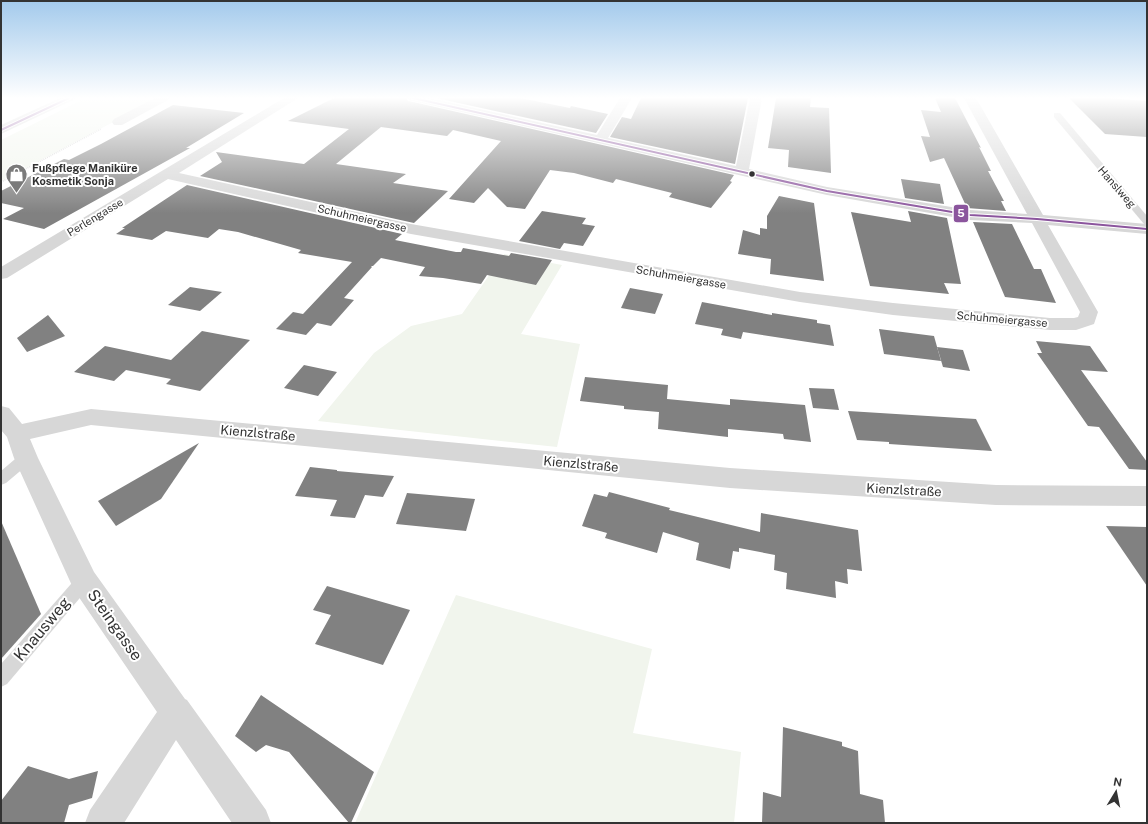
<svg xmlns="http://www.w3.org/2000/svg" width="1148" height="824" font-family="'Public Sans',sans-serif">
<rect width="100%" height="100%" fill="#fff"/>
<g fill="#f1f5ed">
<path d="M86 98H159L1 181V140Z"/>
<path d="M504 254 562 265 521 334 580 344 557 447 318 421 374 353 411 326 462 314Z"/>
<path d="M456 595 652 649 633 733 741 752 734 823H355Z"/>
</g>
<g fill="#818181">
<path d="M334 98H406L408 101 413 102 734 175 730 181 732 182 711 208 669 197 672 193 616 179 613 183 574 173 550 170 525 209 507 207 488 188 474 203 449 199 501 141 453 130 447 136 381 127 336 164 406 174 393 183 448 191 414 223 200 176 222 162 216 152 304 164 349 129 288 121Z"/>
<path d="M436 98H520L570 108 571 106 608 114 596 133Z"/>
<path d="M641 98H748L735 164 610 137 622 117 631 119Z"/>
<path d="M776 98H811L810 107 829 108 831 173 788 167 789 150 768 148Z"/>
<path d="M935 98H955L981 148 979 147 991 171H988L1004 201H1001L1006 211 967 208 944 158 930 162 921 136 930 137 921 110 941 112Z"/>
<path d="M1069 98H1108L1147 101V137L1105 134Z"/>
<path d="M173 105 244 113 186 148H190L44 229 3 219 24 208 1 203V191L64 159 69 160 101 144Z"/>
<path d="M901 179 940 184 944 204 905 198Z"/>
<path d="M187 185 402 234 395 240 456 252H461L463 248 509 256 511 253 552 260 536 285 487 275 481 284 443 278 419 276 425 267 381 258 373 266H371L372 267 344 298 354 300 331 326 317 323 306 335 276 329 293 312 303 314 352 262 298 253 301 250 238 232 219 229 208 238 166 231 152 240 116 234 125 228H122Z"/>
<path d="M779 196 814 203 824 281 770 274 771 259 738 254 743 230 760 235V228L767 229V216Z"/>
<path d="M542 211 586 218 582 224 595 226 583 246 564 243 560 249 519 241Z"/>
<path d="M908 211 947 218 961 284 944 283 949 294 870 286 851 212 911 222Z"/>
<path d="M973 222 1012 224 1034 269H1041L1056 303 1005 297Z"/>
<path d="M190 287 222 292 200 311 168 305Z"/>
<path d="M630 288 663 294 655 314 621 308Z"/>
<path d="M702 302 772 315V313L817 320V323L830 325 834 346 743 332 741 339 721 335 723 329 695 324Z"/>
<path d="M48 315 65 336 27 352 17 338Z"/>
<path d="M879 329 934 336 941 361 884 354Z"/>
<path d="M202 331 250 340 200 391 166 384 171 379 126 370 114 381 74 372 105 346 171 360Z"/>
<path d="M1036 341 1090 346 1108 372 1081 370 1147 462V470L1129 469 1099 427 1088 426 1037 353H1042Z"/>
<path d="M937 347 963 350 970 371 943 367Z"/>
<path d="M304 365 337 372 318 396 284 388Z"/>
<path d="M585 377 668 385 667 399 730 405V399L805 405 811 442 784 439 783 434 728 429V437L658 429 659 412 624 409V406L580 401Z"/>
<path d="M809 388 834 389 839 410 813 408Z"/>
<path d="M848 411 976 419 992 451 889 444V442L857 440Z"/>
<path d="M199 443 161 499 116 526 98 501Z"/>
<path d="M310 467 337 470V471L394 476 383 497 365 495 355 518 330 516 337 500 295 496Z"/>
<path d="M609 492 670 508 669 510 760 532 761 513 858 530 862 571 847 569 848 584 835 581 836 598 786 589 787 573 774 570 775 555 739 548V552L733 551 730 569 696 560 699 543 663 532 657 553 605 538 607 533 582 526 594 494 607 497Z"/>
<path d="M407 493 475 499 466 531 396 524Z"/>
<path d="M1 521 41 614 1 659Z"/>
<path d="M1106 526 1147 527V586Z"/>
<path d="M327 586 410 610 383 665 315 644 331 615 313 610Z"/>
<path d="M261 695 374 772 351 823H349L289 752 266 745 256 752 235 736Z"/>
<path d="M783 727 842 742V746L858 751 860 794 883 800 885 823H762L763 792 781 797Z"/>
<path d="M28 766 69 779 98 771 92 798 69 805 64 823H1V801Z"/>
</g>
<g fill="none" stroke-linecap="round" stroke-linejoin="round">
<path stroke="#d6d6d6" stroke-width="1.5" stroke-dasharray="1 1" stroke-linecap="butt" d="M1 182 101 129"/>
<g fill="#d7d7d7" fill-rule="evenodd">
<path d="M1054 113H1060L1147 216V225L1144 224 1054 117Z"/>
<path d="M26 453 31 454 33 458 31 462 6 483 1 485V471L21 454Z"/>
<path d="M84 574 90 576 92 581 90 586 7 684 1 687V664L78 576Z"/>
</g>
<g fill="#d7d7d7" fill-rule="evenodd">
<path d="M60 98H75L73 100 1 134V125Z"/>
<path d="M155 98H170L168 100 122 125H114L112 122 114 119Z"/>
<path d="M284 98H298L179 173 411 224 800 292 893 303 1050 318H1074L1078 317 1080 312 1032 223 970 220 827 195 413 101 409 100 407 98H429L597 135 620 98H632L608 138 736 166 750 98H762L749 169 827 187 970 210 1027 214 964 98H976L1043 215 1147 224V234L1048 225 1098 312 1094 324 1076 330H1050L893 315 800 302 411 234 168 179 7 278 1 279V267Z"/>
<path d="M1 406 9 408 22 424 91 409 730 468 996 485 1147 486V506L996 505 730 488 91 425 30 439 38 458 94 572 185 699 187 700 266 810 271 823H232L176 740 124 823H85L90 810 157 712 74 590 14 458 7 437 1 430Z"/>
</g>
<defs>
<g id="bus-1">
<path d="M413 98 827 191 970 215 1037 219 1147 229"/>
<path d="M1 130 69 98"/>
</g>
</defs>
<use href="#bus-1" stroke="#fff" stroke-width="4"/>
<use href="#bus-1" stroke="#8b559d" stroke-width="2"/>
</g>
<linearGradient id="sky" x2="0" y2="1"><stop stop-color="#a3caec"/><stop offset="0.46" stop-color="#fff"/><stop offset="1" stop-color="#fff" stop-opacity="0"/></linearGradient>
<rect width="1148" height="213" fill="url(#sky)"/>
<defs>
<symbol id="shop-pin" viewBox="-11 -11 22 30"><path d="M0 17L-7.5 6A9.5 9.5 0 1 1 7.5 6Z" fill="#7a7a7a" stroke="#fff"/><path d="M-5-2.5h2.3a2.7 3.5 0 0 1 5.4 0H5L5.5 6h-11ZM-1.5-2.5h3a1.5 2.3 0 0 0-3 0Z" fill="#fff"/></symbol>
</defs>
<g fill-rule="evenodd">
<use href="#shop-pin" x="4" y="162" width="25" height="34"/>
</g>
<circle fill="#333" stroke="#fff" stroke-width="1.5" cx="752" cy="174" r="3.5"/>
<g text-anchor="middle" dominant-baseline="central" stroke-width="4" stroke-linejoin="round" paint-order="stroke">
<g font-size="11" font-weight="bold" fill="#333" stroke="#fff" text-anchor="start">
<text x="32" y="168">Fußpflege Maniküre<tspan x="32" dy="13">Kosmetik Sonja</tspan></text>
</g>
<g font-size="11" fill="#333" stroke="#fff">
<text transform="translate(1117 187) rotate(49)">Hanslweg</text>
<text transform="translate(95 217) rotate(-31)">Perlengasse</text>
<text transform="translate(362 218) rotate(13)">Schuhmeiergasse</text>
<text transform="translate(681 277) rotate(10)">Schuhmeiergasse</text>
<text transform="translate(1002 319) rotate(5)">Schuhmeiergasse</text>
</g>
<g font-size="13" fill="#333" stroke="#fff">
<text transform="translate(258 433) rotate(5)">Kienzlstraße</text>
<text transform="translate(581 464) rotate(5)">Kienzlstraße</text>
<text transform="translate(904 490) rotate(3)">Kienzlstraße</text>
</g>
<g font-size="16" fill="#333" stroke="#fff">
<text transform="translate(115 625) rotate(55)">Steingasse</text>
<text transform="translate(42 629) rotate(-50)">Knausweg</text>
</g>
</g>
<rect stroke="#fff" stroke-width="1.5" x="953" y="204" width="16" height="19" rx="4" fill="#8b559d"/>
<g font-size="11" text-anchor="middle" font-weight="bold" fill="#fff">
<text x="961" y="217">5</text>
</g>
<rect width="1148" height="824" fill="none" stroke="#333333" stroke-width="4"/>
<g transform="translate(1116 792) rotate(10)" stroke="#ffffff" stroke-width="3" paint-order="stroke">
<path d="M0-3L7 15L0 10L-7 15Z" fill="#333333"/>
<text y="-6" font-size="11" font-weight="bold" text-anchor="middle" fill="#333333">N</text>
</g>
</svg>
